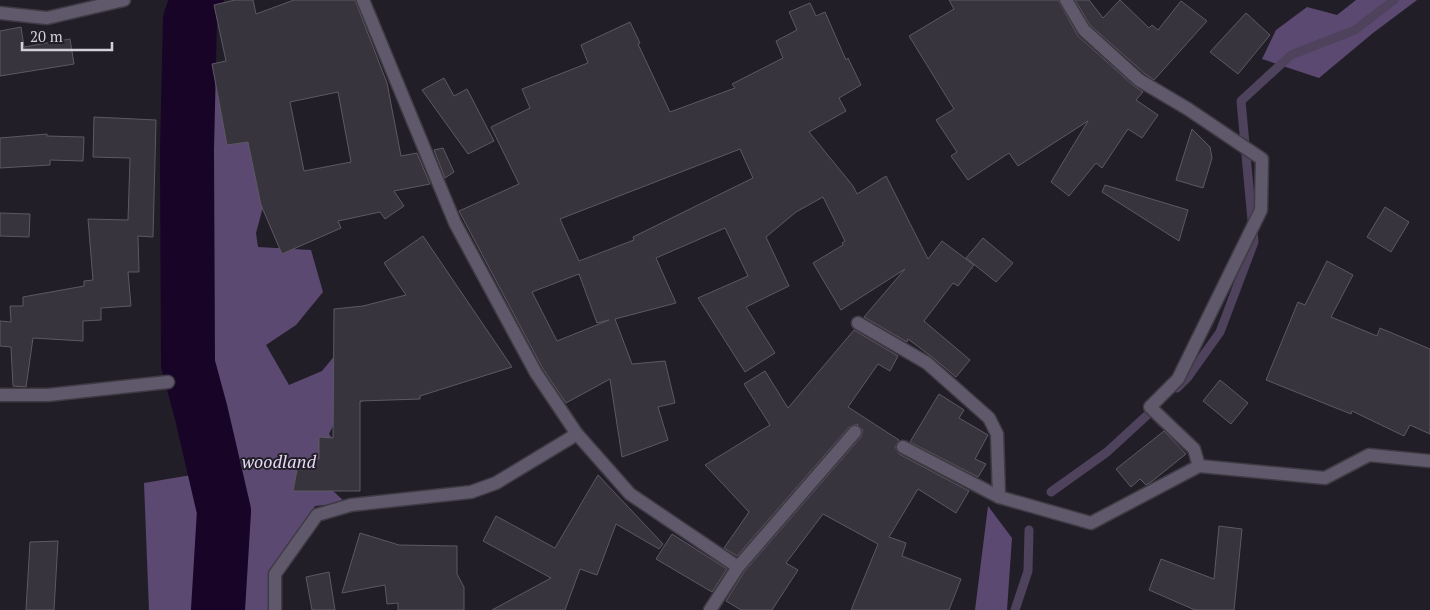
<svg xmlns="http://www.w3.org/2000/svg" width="1430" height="610" font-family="'PT Serif',serif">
<rect width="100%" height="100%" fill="#221e28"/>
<g fill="#5c4972">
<path d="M1356 0H1417L1373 33 1319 78 1262 59 1276 30 1307 7 1337 15Z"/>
<path d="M234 68 263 207 256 233 258 247 311 250 323 292 296 325 266 345 289 385 322 371 355 331 380 393 340 412 329 434 351 465 332 490 346 503 315 506 277 567 275 610H223L228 503 206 368 202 308 194 292 203 188 191 148 194 89Z"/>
<path d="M209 472 218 515 221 568 205 610H149L144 483Z"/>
<path d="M988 506 1012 538 1007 610H975Z"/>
</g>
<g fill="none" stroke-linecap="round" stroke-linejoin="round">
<g stroke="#4f425c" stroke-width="9">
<path d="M1177 388 1188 377 1220 332 1254 242 1241 101 1291 55 1355 30 1394 0"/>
<path d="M1051 492 1107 452 1156 407"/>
<path d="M1015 610 1028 571 1029 530"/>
</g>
<path stroke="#170427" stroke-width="54" d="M197 0 190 20 187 149 188 364 201 412 224 511 218 610"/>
</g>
<g fill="#38343e" stroke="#5d5863" fill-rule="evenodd">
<path d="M235 0H253L256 14 294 0H355L387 83 401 156 417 153 430 184 394 191 404 206 385 219 380 212 338 221 341 228 282 254 261 205 248 142 227 145 212 64 226 61 214 5ZM338 92 351 162 304 171 290 102Z"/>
<path d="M949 0H1058L1078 36 1134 86 1143 92 1136 100 1158 115 1142 138 1128 129 1102 168 1096 163 1069 196 1051 182 1088 121 1018 166 1009 153 968 180 951 156 957 152 936 120 954 109 909 36 954 9Z"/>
<path d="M1075 0H1089L1103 18 1120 0 1149 28 1152 25 1158 30 1181 1 1207 21 1154 80 1144 73 1090 25Z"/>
<path d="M810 3 816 16 825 12 846 60 848 58 861 85 839 98 846 111 809 132 853 186 857 194 886 176 928 259 942 241 974 265 958 286 953 283 924 321 970 360 956 377 932 357 908 339 907 342 864 317 905 269 841 310 813 263 843 245 842 243 845 241 823 197 796 212 766 237 789 286 746 307 775 353 745 372 698 298 748 276 725 228 656 258 676 303 615 319 632 364 665 361 675 403 658 407 668 440 622 457 610 379 566 403 543 369 459 211 519 184 491 127 530 108 522 89 588 63 581 45 630 22 640 43 638 44 670 112 735 88 732 84 783 58 776 41 797 30 789 12ZM740 149 753 178 633 237 634 240 579 261 560 219ZM579 274 597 323 609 320 557 341 532 292Z"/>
<path d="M1246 13 1270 35 1238 74 1210 52Z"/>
<path d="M21 27 24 47 70 39 74 64 0 76V31Z"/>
<path d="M444 78 454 96 467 89 494 141 468 154 422 90Z"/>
<path d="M94 117 156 120 153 237 138 236 139 272H128L131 306 101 308V320L83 321V341L33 338 26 387 13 386 11 347 0 346V321L11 322 10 306H23V297L84 286V281L93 280 88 219 128 220 130 158 93 157Z"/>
<path d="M1192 129 1210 147 1212 158 1203 188 1176 180Z"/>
<path d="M47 134V136L84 137 83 161 50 160V165L0 168V138Z"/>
<path d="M443 148 454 172 445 178 434 150Z"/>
<path d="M1105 185 1188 210 1179 241 1102 192Z"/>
<path d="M1385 207 1409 222 1391 252 1367 237Z"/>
<path d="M0 213 30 214 29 237 0 236Z"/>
<path d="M423 236 512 367 420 396V399L360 401V491H293L299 459H319V437L333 438 334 309 363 306 406 295 384 263Z"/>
<path d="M983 238 1013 263 996 282 966 258Z"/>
<path d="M1327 261 1353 275 1331 317 1377 336 1380 328 1430 349V434L1410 425 1404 436 1352 411 1351 414 1266 380 1298 302 1305 305Z"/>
<path d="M854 330 898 356 890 371 878 364 848 407 899 440 895 447 899 454 969 491 956 513 918 489 889 537 906 543 902 556 961 579 949 610H851L878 544 823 514 786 563 798 570 772 610H741L726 601 744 572 861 437 863 430 857 424 849 427 737 556 724 548 749 512 705 465 770 425 744 384 765 371 788 408Z"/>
<path d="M1220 380 1248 403 1231 424 1203 401Z"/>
<path d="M939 394 964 410 959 418 988 435 975 459 986 464 978 477 910 442Z"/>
<path d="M1164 431 1186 454 1151 482 1146 485 1140 479 1131 487 1116 469Z"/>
<path d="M598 475 663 544 659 549 616 524 597 575 580 569 565 610H492L551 578 483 541 496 516 555 548Z"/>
<path d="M1219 526 1242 529 1234 610H1195L1149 590 1161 559 1214 579Z"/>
<path d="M360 533 399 545 457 546V574L464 587V610H398V603L387 604 385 585 342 593Z"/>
<path d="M672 534 727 569 712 592 656 559Z"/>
<path d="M58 541 54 610H26L30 542Z"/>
<path d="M329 572 335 610H312L306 577Z"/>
</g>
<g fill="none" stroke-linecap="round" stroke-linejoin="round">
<defs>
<g id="street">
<path d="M363 0 455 223 536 373 577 434 630 494 738 567"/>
<path d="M1066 0 1084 30 1139 80 1188 109 1262 159 1261 210 1178 379 1150 407 1194 449 1199 466"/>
<path d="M0 13 47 18 124 0"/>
<path d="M858 323 927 363 989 418 997 434 999 497"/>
<path d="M0 395H48L168 382"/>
<path d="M903 447 999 497 1091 523 1199 466 1325 478 1369 455 1430 461"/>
<path d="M275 610V574L317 515 351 505 471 492 496 483 577 434"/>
<path d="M710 610 738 567 855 432"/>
</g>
</defs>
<use href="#street" stroke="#3e3b44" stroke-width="15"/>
<use href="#street" stroke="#60586b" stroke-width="12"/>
</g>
<g text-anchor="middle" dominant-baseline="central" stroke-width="4" stroke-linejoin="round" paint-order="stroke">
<g font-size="18" font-style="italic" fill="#e5d9f5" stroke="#221e28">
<text x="279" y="461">woodland</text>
</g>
</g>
<path d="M22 42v8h90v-8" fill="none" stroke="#d3d1d7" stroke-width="2.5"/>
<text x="30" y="42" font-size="15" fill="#d3d1d7" stroke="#221e28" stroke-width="4" paint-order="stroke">20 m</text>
</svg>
